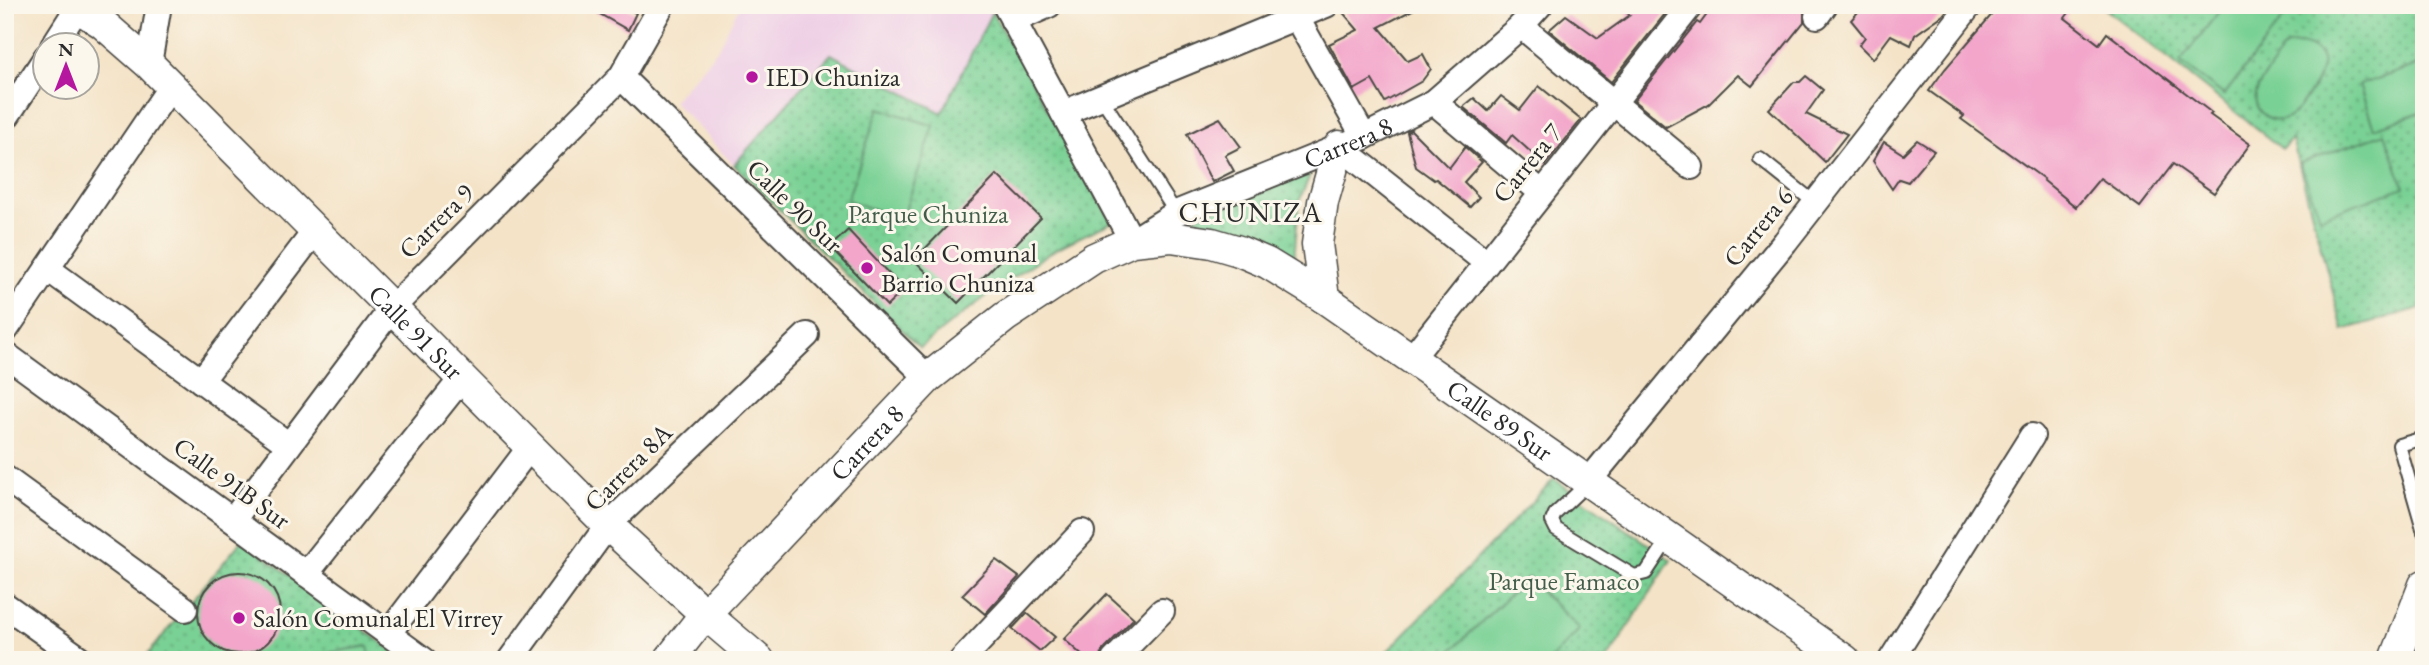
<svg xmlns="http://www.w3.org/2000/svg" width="2429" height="665" font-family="'EB Garamond',serif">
<defs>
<pattern id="green-dots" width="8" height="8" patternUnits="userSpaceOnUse" patternTransform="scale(1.75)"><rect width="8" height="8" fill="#7ad195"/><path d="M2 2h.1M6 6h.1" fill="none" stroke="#64aa7a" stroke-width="1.8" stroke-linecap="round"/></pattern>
</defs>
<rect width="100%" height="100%" fill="#fbf7ec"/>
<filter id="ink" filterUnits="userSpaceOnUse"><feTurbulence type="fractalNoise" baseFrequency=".0143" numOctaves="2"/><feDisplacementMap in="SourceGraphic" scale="14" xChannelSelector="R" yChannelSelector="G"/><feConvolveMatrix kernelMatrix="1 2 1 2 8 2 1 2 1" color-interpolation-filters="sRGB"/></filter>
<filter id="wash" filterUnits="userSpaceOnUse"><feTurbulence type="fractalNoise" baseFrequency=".00686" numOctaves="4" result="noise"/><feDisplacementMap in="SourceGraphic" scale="28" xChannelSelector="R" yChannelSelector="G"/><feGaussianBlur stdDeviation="1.57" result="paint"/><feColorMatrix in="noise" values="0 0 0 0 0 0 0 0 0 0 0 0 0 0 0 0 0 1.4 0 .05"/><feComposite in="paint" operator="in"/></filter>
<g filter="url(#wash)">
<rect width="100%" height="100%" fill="#f4e3c7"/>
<path fill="#efd0e6" d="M740 5H988L992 12 942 114 831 54 734 165 673 101 717 50Z"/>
<g fill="url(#green-dots)" stroke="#527e60" stroke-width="2">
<path d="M2104 5H2424V307L2343 330 2292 139 2282 149 2103 7Z"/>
<path d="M992 12 1112 222C1092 232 1072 240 1053 251 1006 280 963 313 920 348L734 165 831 54 942 113Z"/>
<path d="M1312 170 1299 202 1294 260 1261 244 1191 219Z"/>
<path d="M1554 479 1671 560 1607 660H1379Z"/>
<path d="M242 540 405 660H143Z"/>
</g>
<g fill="#7ad195" stroke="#527e60" stroke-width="2">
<path d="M2224 5H2270L2285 16 2224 95 2180 62Z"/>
<path d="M2300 44C2338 52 2319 78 2306 98 2301 105 2296 114 2288 118 2282 122 2273 120 2267 117 2244 103 2261 81 2272 66 2275 60 2279 53 2284 48 2289 44 2294 44 2300 44Z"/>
<path d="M2424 63V111L2374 128 2359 85Z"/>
<path d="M879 108 934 126 902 219 847 200Z"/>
<path d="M2385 133 2404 187 2320 217 2300 163Z"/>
<path d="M1527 578 1580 629 1550 660H1448L1445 657Z"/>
<path d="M368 646 371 660H289Z"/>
</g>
<g id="blocks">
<g fill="#f3a6ca">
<path d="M584 5H620L636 13 628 30Z"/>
<path d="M1341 5H1422L1379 27 1408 61 1423 54 1431 69 1422 81 1385 102 1372 80 1354 90 1329 44 1358 30 1340 9Z"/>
<path d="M1615 5H1672L1611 82 1549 30 1566 15 1598 38 1630 15Z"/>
<path d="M1714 5H1797L1804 10V22L1752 86 1738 75 1709 104 1666 127 1634 101 1697 22 1700 24Z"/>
<path d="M1864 5H1951L1943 15 1915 35 1911 45 1891 35 1873 59 1859 45 1865 37 1851 20Z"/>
<path d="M2000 5H2075L2065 18 2099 44 2107 33 2212 113 2210 115 2250 144 2214 193 2173 164 2140 207 2100 178 2076 207 2043 180 2044 179 1972 127 1961 119 1964 116 1929 91 1945 69Z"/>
<path d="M1806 76 1823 90 1806 114 1847 134 1825 162 1769 109 1794 82H1800Z"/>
<path d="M1539 86 1581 120 1545 165 1512 135 1506 143 1463 107 1474 98 1488 111 1501 96 1520 110Z"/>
<path d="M1220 118 1241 147 1225 155 1234 171 1212 182 1187 134Z"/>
<path d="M1411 130 1449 168 1465 147 1482 162 1464 182 1479 197 1470 207 1436 179 1434 180 1416 167 1407 132Z"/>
<path d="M1917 140 1934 151 1908 182 1899 179 1892 189 1873 161 1884 142 1903 154Z"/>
<path d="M997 175 1041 218 958 303 914 260Z"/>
<path d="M848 230 904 290 887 306 830 247Z"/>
<path d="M996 560 1019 577 985 614 962 595Z"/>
<circle cx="239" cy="613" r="41"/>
<path d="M1107 594 1134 618 1103 650 1097 660H1087L1064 639Z"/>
<path d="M1027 613 1055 637 1040 651 1012 629Z"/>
</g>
</g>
</g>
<g filter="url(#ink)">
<use href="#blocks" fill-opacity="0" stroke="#494742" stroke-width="2"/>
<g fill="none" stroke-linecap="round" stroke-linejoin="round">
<defs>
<g id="service">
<path d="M1101 97 1176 213"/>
<path d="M1760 159 1815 203"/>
<path d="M2424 438 2399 445 2424 532"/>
<path d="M1588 483 1555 514 1552 521 1556 529 1634 576 1646 573 1669 538"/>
</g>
<g id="minor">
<path id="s1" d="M1005 5 1132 241 1176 213 1364 137 1434 102 1521 26 1540 5"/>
<path d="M1290 6 1364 137"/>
<path d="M1817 16 1825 5"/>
<path d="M1013 21 1049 5"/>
<path d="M1521 26 1691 167"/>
<path d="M53 46 78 7"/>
<path d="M149 64 159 5"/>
<path d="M621 77 928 378"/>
<path d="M1434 102 1541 192"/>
<path d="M1063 113 1326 5"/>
<path d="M5 119 46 57"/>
<path d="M1339 146 1487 263"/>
<path d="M48 269 289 445"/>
<path d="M5 331 171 86"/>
<path d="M5 354 424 660"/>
<path d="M1411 359 1691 5"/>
<path d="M201 381 315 231"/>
<path d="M5 478 185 609"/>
<path d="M1588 482 1785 242 1970 5"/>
<path d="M233 520 392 308 621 77 662 5"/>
<path d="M306 574 462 378"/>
<path d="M5 605 82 660"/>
<path d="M388 634 530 447"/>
<path d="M510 660 608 525 807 335"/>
<path d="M962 660 1082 532"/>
<path d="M1114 660 1162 611"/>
<path d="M1891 660 2032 436"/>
</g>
<g id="tertiary">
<path id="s2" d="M74 5 102 23 149 64 608 525 705 614 759 660"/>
<path d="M1324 298 1317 244 1323 202 1339 146"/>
<path id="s3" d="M669 660 705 614 928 378 1005 317 1094 258 1132 241 1171 237 1212 243 1239 251 1267 263 1324 298 1845 660"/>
<path d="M2395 660 2424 585"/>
</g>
</defs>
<use href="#service" stroke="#494742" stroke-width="16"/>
<use href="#minor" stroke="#494742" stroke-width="28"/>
<use href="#tertiary" stroke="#494742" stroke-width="33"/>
<use href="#service" stroke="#fff" stroke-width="12"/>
<use href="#minor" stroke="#fff" stroke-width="24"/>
<use href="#tertiary" stroke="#fff" stroke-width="30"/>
</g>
</g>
<g fill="#b5179e" stroke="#fbf7ec" stroke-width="2.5">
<circle cx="752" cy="77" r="7"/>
<circle cx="867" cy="268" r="7"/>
<circle cx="239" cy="618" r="7"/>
</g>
<g text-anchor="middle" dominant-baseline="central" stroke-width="6" stroke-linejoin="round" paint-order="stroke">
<g font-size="26" fill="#2b2b2b" stroke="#fbf7ec" text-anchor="start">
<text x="766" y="77">IED Chuniza</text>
<text x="881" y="253">Salón Comunal<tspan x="881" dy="30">Barrio Chuniza</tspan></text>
<text x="253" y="618">Salón Comunal El Virrey</text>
</g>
<g font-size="26" fill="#2b2b2b" stroke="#fbf7ec">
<text stroke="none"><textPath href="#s1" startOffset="506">Carrera 8</textPath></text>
<text transform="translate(1527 163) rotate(-51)">Carrera 7</text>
<text transform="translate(795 206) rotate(44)">Calle 90 Sur</text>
<text transform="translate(436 221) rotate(-45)">Carrera 9</text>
<text transform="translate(1758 227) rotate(-51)">Carrera 6</text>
<text stroke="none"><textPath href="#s2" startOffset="474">Calle 91 Sur</textPath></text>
<text stroke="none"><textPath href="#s3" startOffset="1050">Calle 89 Sur</textPath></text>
<text stroke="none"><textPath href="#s3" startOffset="294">Carrera 8</textPath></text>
<text transform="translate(628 467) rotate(-45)">Carrera 8A</text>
<text transform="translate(232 483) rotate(36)">Calle 91B Sur</text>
</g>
<g font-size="26" fill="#435d4b" stroke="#fbf7ec">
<text x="928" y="214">Parque Chuniza</text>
<text x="1564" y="581">Parque Famaco</text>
</g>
<g font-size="28" letter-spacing="2" fill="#2b2b2b" stroke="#fbf7ec">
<text x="1251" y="212">CHUNIZA</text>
</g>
</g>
<rect width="2429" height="665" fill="none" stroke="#fbf7ec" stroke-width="28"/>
<g transform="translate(66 66)"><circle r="33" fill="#fbf7ec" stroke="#a8a59f" stroke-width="2"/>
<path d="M0-5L12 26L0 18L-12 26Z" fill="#b5179e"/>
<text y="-10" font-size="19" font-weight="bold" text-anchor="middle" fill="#2b2b2b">N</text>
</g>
</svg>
